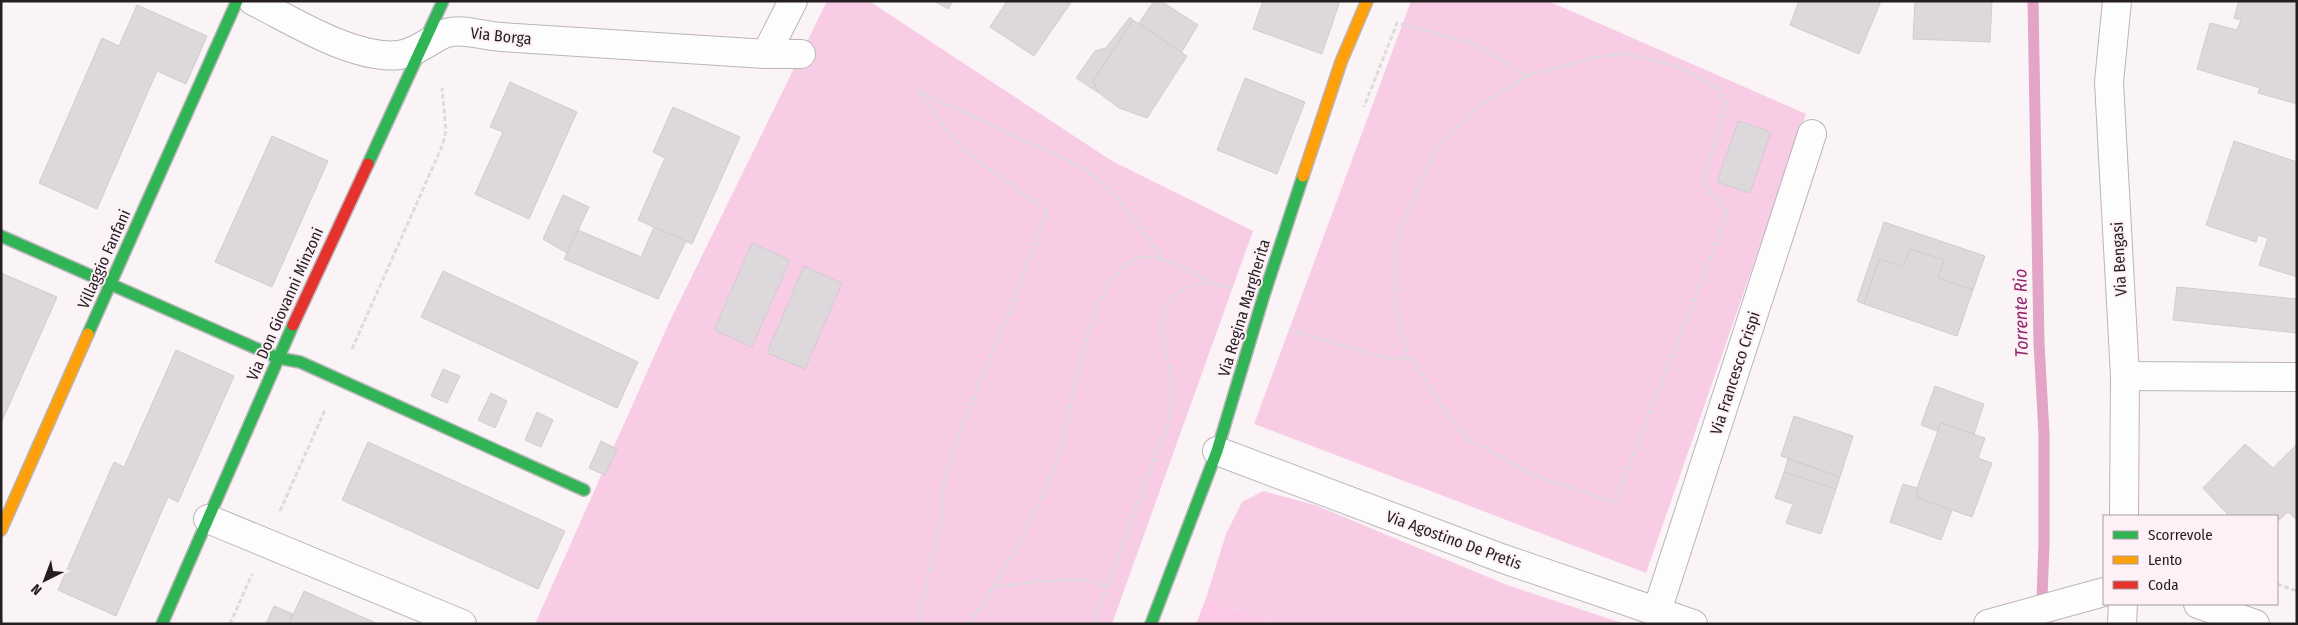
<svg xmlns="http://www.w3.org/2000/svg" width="2298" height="625" font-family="'Fira Sans Condensed',sans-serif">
<rect width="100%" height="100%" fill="#faf4f7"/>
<g fill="#f9cce5">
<path d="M827 1H869L1112 161 1253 231 1112 624H535L668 325Z"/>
<path d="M1411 1H1548L1806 114 1646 573 1254 424Z"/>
<path d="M1263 491 1315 505 1507 585 1625 624H1272L1206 598 1226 534 1242 502Z"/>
</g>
<path fill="#fdc8e5" d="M1206 598 1272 624H1196Z"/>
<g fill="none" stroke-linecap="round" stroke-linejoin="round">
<path stroke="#e2a4c7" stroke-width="11" d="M2033 1 2039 343 2044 434V544L2041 624"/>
</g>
<g fill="#ddd8db" stroke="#d1cccf">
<path d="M934 1H953L948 9Z"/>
<path d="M1007 1H1072L1034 56 990 27Z"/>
<path d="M1154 1H1161L1198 25 1181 53 1139 23Z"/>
<path d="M1263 1H1340L1322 54 1253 29Z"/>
<path d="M1799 1H1881L1859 54 1790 25Z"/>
<path d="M1915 1H1992L1990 42 1913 39Z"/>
<path d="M2239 1H2297V104L2258 93 2260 88 2197 69 2210 23 2237 30 2241 20 2234 18Z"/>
<path d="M137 5 207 36 186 84 157 71 97 209 39 183 102 38 119 46Z"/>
<path d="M1130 17 1133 20 1093 81 1099 93 1076 78 1095 51 1106 48Z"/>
<path d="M1133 20 1187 56 1147 118 1119 108 1099 93 1093 81Z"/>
<path d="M1245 78 1305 102 1277 174 1217 150Z"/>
<path d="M510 82 577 112 529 219 475 194 503 132 490 127Z"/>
<path d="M673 107 740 137 692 244 638 220 665 158 653 152Z"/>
<path d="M1738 121 1771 132 1750 193 1717 182Z"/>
<path d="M272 136 328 161 272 287 215 262Z"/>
<path d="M2234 141 2297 162V277L2259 265 2268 238 2258 235 2256 242 2206 225Z"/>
<path d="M563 195 589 207 567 253 543 239Z"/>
<path d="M1884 222 1985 256 1973 290 1938 278 1944 260 1910 249 1903 267 1879 259 1864 304 1857 301Z"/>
<path d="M654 227 686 241 658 299 564 259 578 230 641 257Z"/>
<path d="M752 243 790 260 752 347 714 330Z"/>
<path d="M1910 249 1944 260 1938 278 1973 290 1957 336 1864 304 1879 259 1903 267Z"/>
<path d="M804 266 842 283 805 369 767 353Z"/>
<path d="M443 271 638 362 617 408 421 317Z"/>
<path d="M1 273 57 297 1 423Z"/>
<path d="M2177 287 2297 299V333L2173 320Z"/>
<path d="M176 350 234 376 178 502 168 497 116 616 58 590 114 462 124 467Z"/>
<path d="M443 369 460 376 447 403 431 396Z"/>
<path d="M1935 386 1984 404 1974 434 1941 423 1937 431 1921 425Z"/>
<path d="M491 393 507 401 495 428 478 420Z"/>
<path d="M537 412 553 420 541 447 525 440Z"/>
<path d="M1794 416 1853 436 1840 477 1781 456Z"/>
<path d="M1941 423 1985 438 1978 458 1992 463 1972 517 1917 498V488Z"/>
<path d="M601 441 617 449 605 475 589 468Z"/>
<path d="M368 442 565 531 538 589 342 500Z"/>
<path d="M2245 444 2273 468 2297 444V520L2288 512 2277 522V516H2229L2203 488Z"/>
<path d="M1788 459 1840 477 1836 489 1784 472Z"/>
<path d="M1784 472 1836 489 1821 534 1786 523 1793 504 1775 498Z"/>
<path d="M1903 484 1917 488V498L1952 510 1941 540 1890 522Z"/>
<path d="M304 591 378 624H289Z"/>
<path d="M274 606 293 614 289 624H266Z"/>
</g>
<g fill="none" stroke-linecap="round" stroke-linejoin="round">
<defs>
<g id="street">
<path d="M253 1C293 21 354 60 399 55 416 53 428 41 444 34 460 27 483 36 501 37L766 54H801"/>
<path d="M2117 1 2109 82 2125 376 2124 516"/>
<path d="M766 54 793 1"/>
<path d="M2125 376 2297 377"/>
<path d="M1217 451 1501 558 1693 624"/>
<path d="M208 519 462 624"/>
<path d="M2198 604 2255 624"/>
<path d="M1657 611 1812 134"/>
<path d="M1988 624 2104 592"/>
<path d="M2122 624 2123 604"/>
</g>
<g id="fast">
<path d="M368 164 443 1"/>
<path d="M1 236 278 358 300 362 584 490"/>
<path d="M88 334 237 1"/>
<path d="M162 624 293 325"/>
<path d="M1151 624 1217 451 1263 298 1303 176"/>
</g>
<g id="slow">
<path d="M1303 176 1341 62 1367 1"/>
<path d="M1 530 88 334"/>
</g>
<path id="jam" d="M293 325 368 164"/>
</defs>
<use href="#street" stroke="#bab5b8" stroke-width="30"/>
<use href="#fast" stroke="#bab5b8" stroke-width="14"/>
<use href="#slow" stroke="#bab5b8" stroke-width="14"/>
<use href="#jam" stroke="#bab5b8" stroke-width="14"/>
<g stroke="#dedbdd" stroke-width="3" stroke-dasharray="5 2.5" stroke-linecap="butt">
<path d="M1289 330 1386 358 1412 359 1440 404 1466 438 1535 476 1615 502 1728 212 1703 184 1726 103 1720 89 1677 66 1623 53 1588 59 1527 76 1475 44 1397 23 1364 107"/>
<path d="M352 349 443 144 446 131 442 88"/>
<path d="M1408 359 1397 314 1395 248 1408 209 1438 146 1481 104 1527 76"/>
<path d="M280 511 325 410"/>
<path d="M2277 584 2297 591"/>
<path d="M994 587 1041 581 1085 580 1107 586"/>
<path d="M230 624 252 574"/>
<path d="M917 624 943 510V486L957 438 1007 318 1047 211 961 148 917 91 1080 166C1117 191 1136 222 1162 258"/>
<path d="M969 624C1004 572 1037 516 1058 457 1074 411 1085 276 1138 258 1158 251 1192 273 1212 282"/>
<path d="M1093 624 1168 423C1171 409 1173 396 1172 381 1168 351 1147 310 1181 291 1198 281 1214 283 1232 288"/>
</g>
<use href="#street" stroke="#fefdfe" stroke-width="28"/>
<use href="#fast" stroke="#30b455" stroke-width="11"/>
<use href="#slow" stroke="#ff9f0a" stroke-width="11"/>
<use href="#jam" stroke="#e5322d" stroke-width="11"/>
</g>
<g text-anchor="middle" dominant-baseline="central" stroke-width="4" stroke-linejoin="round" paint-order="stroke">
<g font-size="16" fill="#241e21" stroke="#fef0f7">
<text transform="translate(501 36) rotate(6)">Via Borga</text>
<text transform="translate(104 259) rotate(-66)">Villaggio Fanfani</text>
<text transform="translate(2119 259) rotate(-93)">Via Bengasi</text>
<text transform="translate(285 304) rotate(-66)">Via Don Giovanni Minzoni</text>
<text transform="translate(1244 308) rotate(-73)">Via Regina Margherita</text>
<text transform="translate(1735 373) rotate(-72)">Via Francesco Crispi</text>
<text transform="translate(1454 540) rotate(20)">Via Agostino De Pretis</text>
</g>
<g font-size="18" font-style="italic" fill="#8d2769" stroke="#fef0f7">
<text transform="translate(2021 313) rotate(-91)">Torrente Rio</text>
</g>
</g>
<rect width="2298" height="625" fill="none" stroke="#241e21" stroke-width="5"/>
<rect x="2103" y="515" width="175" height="90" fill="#fef0f7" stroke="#a79ca1"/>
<rect x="2113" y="531" width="25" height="8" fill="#30b455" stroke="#a79ca1"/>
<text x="2148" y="540" font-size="15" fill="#241e21">Scorrevole</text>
<rect x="2113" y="556" width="25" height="8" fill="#ff9f0a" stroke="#a79ca1"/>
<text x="2148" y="565" font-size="15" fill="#241e21">Lento</text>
<rect x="2113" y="581" width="25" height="8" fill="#e5322d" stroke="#a79ca1"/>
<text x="2148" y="590" font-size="15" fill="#241e21">Coda</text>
<g transform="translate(45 580) rotate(222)" stroke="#fef0f7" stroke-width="4" paint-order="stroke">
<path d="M0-4L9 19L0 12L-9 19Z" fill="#241e21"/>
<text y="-8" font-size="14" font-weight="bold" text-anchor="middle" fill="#241e21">N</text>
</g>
</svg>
